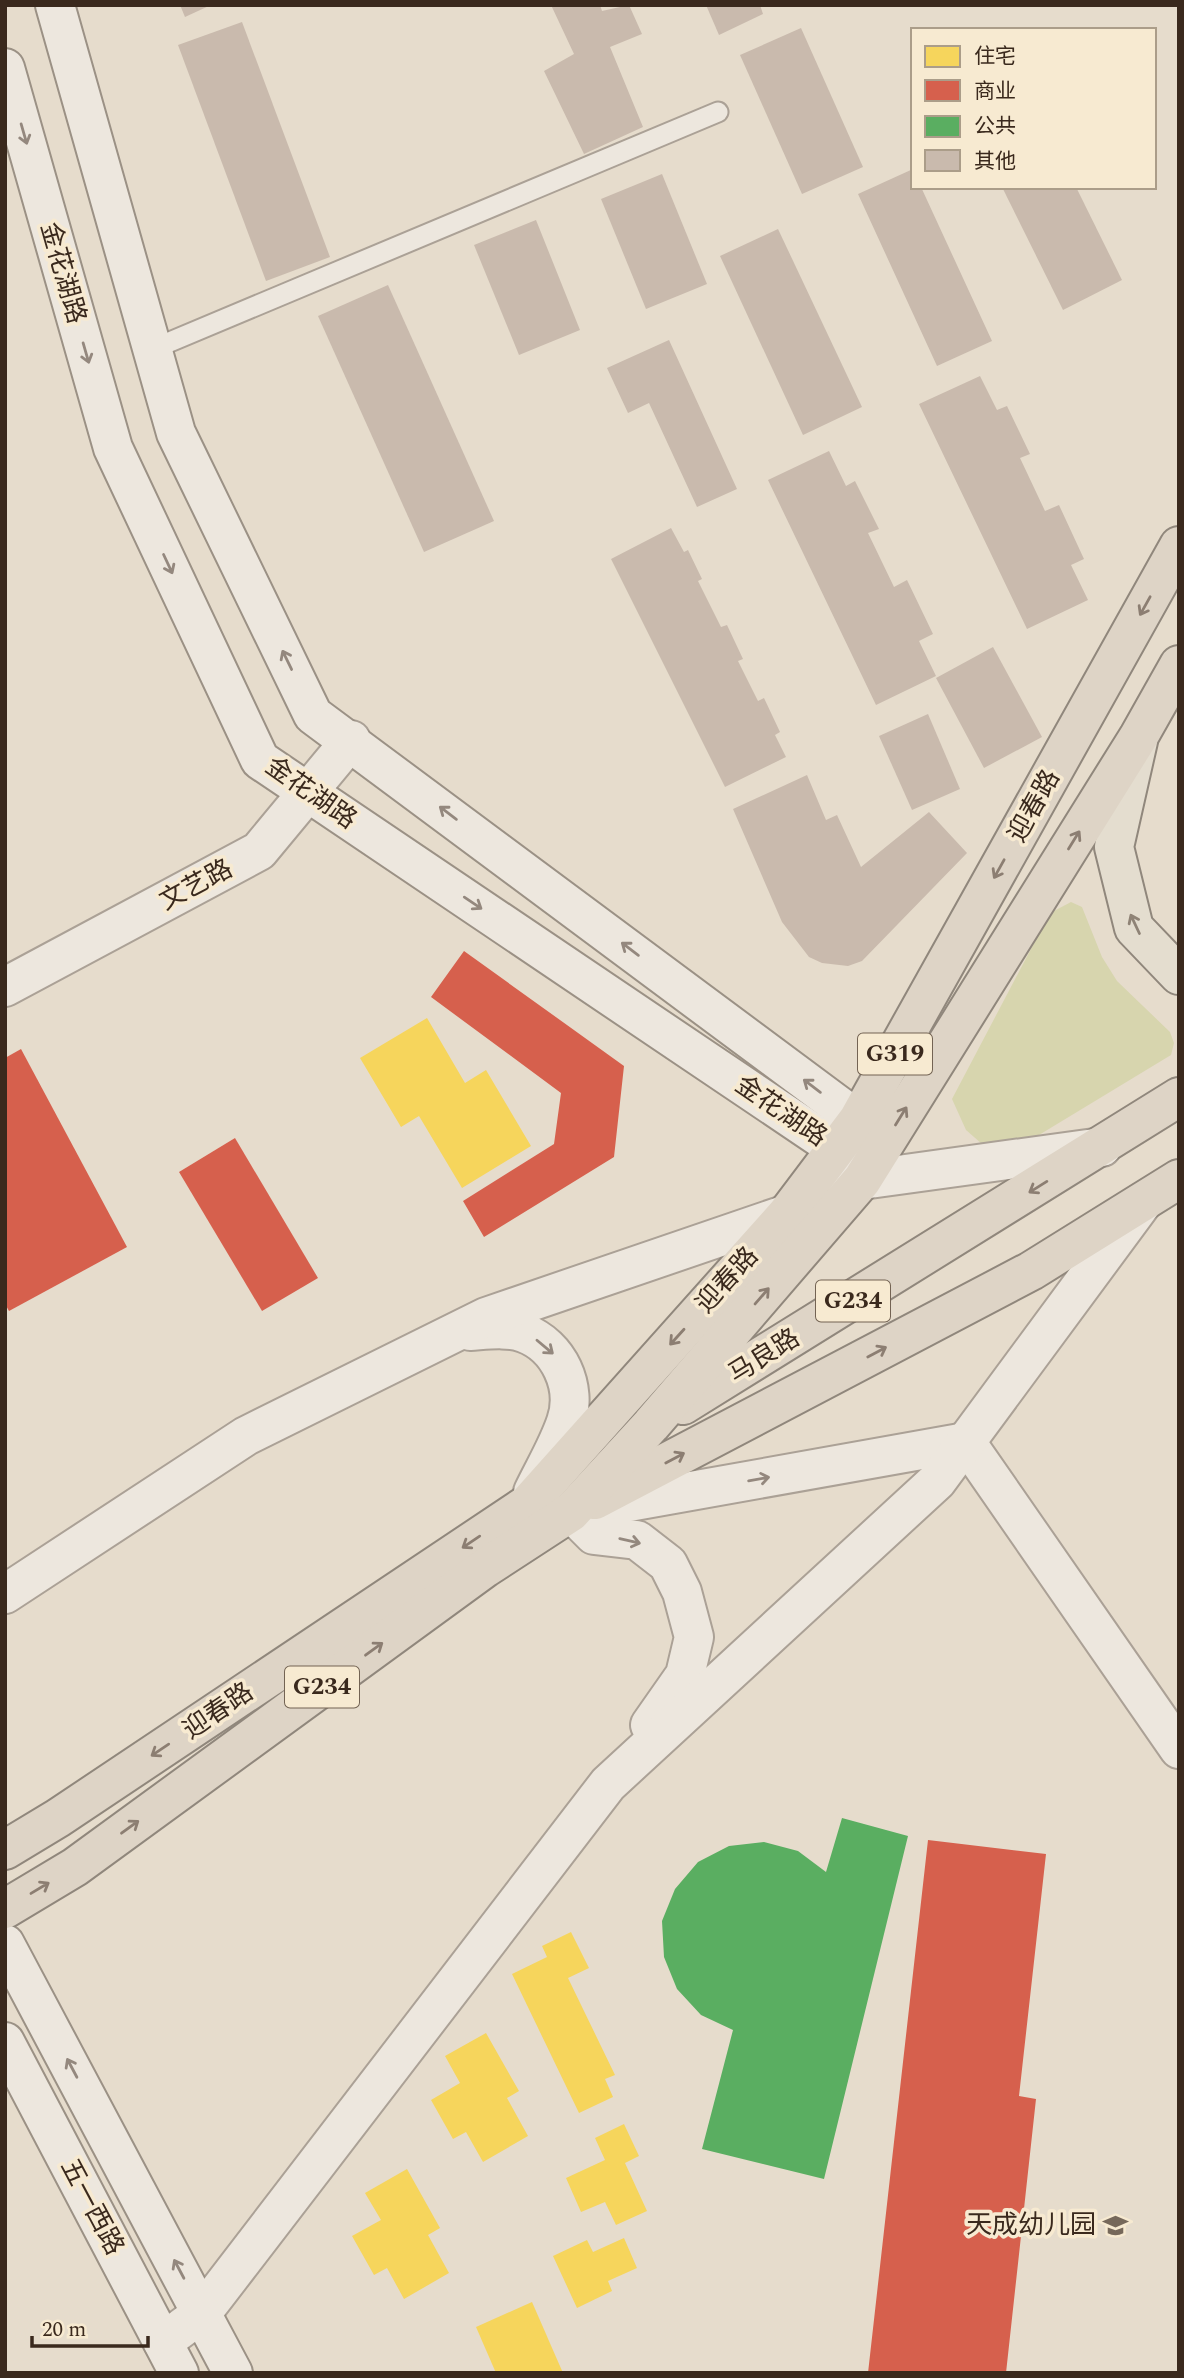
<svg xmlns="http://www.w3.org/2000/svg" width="1184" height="2378" font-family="Spectral,'Noto Sans SC',serif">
<rect width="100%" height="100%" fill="#e6dccc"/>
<path fill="#d7d5ae" d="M1071 902 1082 907 1102 957 1117 981 1170 1032 1174 1043 1171 1055 1034 1138 982 1144 966 1130 952 1099 1042 928 1054 911Z"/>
<g fill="#f6d55c">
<path d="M427 1018 465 1083 486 1070 531 1146 462 1188 419 1116 401 1127 360 1058Z"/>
<path d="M571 1932 589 1968 568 1978 615 2075 605 2079 613 2097 579 2113 512 1974 547 1957 542 1946Z"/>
<path d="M486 2033 519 2091 507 2098 528 2136 483 2162 466 2132 453 2139 431 2100 460 2083 445 2056Z"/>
<path d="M624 2124 639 2156 625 2163 647 2211 616 2225 605 2202 581 2212 566 2178 605 2160 595 2138Z"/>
<path d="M407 2169 440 2228 428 2235 449 2273 404 2299 387 2268 374 2275 352 2236 381 2220 365 2193Z"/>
<path d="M624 2238 637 2268 608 2281 612 2291 577 2308 553 2256 587 2240 593 2252Z"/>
<path d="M532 2302 563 2373H496L476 2327Z"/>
</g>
<g fill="#d6604d">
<path d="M464 951 624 1066 614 1157 484 1237 463 1201 554 1144 561 1093 431 997Z"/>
<path d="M21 1049 127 1247 9 1311 5 1304V1058Z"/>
<path d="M235 1138 318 1278 262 1311 179 1172Z"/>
<path d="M928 1840 1046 1854 1019 2096 1036 2099 1006 2373H868Z"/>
</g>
<path fill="#5aae61" d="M842 1818 908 1836 824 2179 702 2149 733 2030 701 2015 677 1989 664 1957 662 1921 675 1889 698 1862 729 1846 764 1842 798 1851 826 1872Z"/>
<g fill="#c9baad">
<path d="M180 5H211L185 17Z"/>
<path d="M551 5H600L602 11 629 5 642 34 610 47 643 127 584 154 544 71 574 54Z"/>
<path d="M706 5H760L763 14 719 35Z"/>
<path d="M242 22 330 257 266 281 178 45Z"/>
<path d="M801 28 863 167 802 194 740 55Z"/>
<path d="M913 169V187H921L992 341 937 366 858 194Z"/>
<path d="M662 174 707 284 646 309 601 199Z"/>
<path d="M1002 187H1076L1122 280 1063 310Z"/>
<path d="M536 220 580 330 519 355 474 245Z"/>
<path d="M778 229 862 407 803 435 720 256Z"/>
<path d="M388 285 494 521 424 552 318 316Z"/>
<path d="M669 340 737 489 697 507 649 403 628 413 607 368Z"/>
<path d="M980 376 997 410 1007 406 1030 454 1020 458 1045 511 1059 505 1084 559 1071 565 1088 600 1027 629 919 404Z"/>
<path d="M829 451 846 486 855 481 879 529 868 533 894 587 907 580 933 634 919 641 936 676 876 705 768 480Z"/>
<path d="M671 528 684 552 688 550 702 579 698 581 721 627 727 625 743 659 738 661 758 701 764 698 780 732 775 735 786 757 725 787 611 559Z"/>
<path d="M993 647 1042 737 984 768 936 678Z"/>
<path d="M928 714 960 789 912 810 879 736Z"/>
<path d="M807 775 826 820 837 815 861 867 929 812 967 853 862 961 848 966 822 963 809 957 782 922 733 809Z"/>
</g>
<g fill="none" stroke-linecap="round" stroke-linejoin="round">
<defs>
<path id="service" d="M153 349 718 112"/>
<g id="tertiary">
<path d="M5 987 259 851 351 740"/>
<path d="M470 1331C487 1330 507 1327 524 1333 559 1346 578 1387 566 1422 558 1446 544 1469 533 1492"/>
<path d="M584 1510 966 1442 1179 1749"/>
<path d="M571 1512 594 1535 637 1540 668 1564 682 1592 694 1637 685 1675 650 1725"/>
<path d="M5 1594 246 1436 486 1317 787 1214 862 1180 1102 1147"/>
<path d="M163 2342 202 2313 608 1784 937 1481 1143 1202"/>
</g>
<g id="secondary">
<path d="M55 5 176 433 313 715 858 1120 860 1154"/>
<path d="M5 68 113 448 260 760 837 1149 856 1173"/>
<path d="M5 1944 233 2373"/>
<path d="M5 2042 179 2373"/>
</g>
<path id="primary" d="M1138 741 1114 847 1134 928 1179 975"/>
<g id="trunk">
<path d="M683 1405 1179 1097"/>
<path d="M595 1500 1031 1271 1179 1179"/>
<path d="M5 1850 58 1818 528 1504 787 1214 858 1120 1179 546"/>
<path d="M5 1909 75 1867 485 1568 571 1512 651 1425 862 1180 1139 736 1179 665"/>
</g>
</defs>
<use href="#service" stroke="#aba196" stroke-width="23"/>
<use href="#tertiary" stroke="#aba196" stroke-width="42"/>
<use href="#secondary" stroke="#9b9185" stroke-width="42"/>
<use href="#primary" stroke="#90877c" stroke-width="42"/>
<use href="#trunk" stroke="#90877c" stroke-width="42"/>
<use href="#service" stroke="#ede7de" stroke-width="19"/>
<use href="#tertiary" stroke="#ede7de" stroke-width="38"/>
<use href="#secondary" stroke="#ede7de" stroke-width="38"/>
<use href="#primary" stroke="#e4ddcf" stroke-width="38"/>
<use href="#trunk" stroke="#ded4c6" stroke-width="38"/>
</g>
<defs><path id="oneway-shaft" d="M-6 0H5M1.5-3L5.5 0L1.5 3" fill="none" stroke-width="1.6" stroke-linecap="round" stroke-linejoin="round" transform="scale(1.75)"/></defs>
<g stroke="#94887e">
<use href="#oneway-shaft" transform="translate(24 134) rotate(74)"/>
<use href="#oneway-shaft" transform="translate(86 353) rotate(74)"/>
<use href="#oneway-shaft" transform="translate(168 564) rotate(65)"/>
<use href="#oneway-shaft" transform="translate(287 660) rotate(-116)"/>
<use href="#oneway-shaft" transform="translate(448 813) rotate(-143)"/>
<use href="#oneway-shaft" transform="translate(473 903) rotate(34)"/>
<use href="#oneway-shaft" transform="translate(630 949) rotate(-143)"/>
<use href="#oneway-shaft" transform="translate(812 1086) rotate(-143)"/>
<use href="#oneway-shaft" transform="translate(545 1347) rotate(40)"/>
<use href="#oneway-shaft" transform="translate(759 1479) rotate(-10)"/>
<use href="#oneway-shaft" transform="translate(630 1541) rotate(13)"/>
<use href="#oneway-shaft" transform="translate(72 2068) rotate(-118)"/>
<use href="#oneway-shaft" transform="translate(179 2269) rotate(-118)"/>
</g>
<g stroke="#8c7e72">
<use href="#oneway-shaft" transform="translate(1145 606) rotate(119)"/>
<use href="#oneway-shaft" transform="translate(1074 840) rotate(-58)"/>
<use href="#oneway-shaft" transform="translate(999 869) rotate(119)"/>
<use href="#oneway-shaft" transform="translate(901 1116) rotate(-58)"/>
<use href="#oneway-shaft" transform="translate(1038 1187) rotate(148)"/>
<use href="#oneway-shaft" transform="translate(762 1296) rotate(-49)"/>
<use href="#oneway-shaft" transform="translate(677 1337) rotate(132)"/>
<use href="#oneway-shaft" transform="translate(877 1352) rotate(-28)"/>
<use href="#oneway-shaft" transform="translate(675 1458) rotate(-28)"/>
<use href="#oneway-shaft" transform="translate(471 1542) rotate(146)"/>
<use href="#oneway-shaft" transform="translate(374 1649) rotate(-36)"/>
<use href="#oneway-shaft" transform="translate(160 1750) rotate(146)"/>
<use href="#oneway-shaft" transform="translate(130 1827) rotate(-36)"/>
<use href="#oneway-shaft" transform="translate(40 1888) rotate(-31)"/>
</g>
<use stroke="#8f8376" href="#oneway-shaft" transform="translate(1135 924) rotate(-115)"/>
<defs>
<symbol id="school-bare" viewBox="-9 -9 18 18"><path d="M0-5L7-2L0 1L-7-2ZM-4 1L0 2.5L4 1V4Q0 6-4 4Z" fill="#76685a" stroke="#f7ead1" stroke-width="2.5" paint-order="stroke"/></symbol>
</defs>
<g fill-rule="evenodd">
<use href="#school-bare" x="1098" y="2208" width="35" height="35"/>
</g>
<g text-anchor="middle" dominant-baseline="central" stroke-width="7" stroke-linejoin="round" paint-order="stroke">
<g fill="#f7ead1" stroke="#736353" stroke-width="2">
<rect x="858" y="1033.5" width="74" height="41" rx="5"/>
<rect x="816" y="1280.5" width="74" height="41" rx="5"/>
<rect x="285" y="1666.5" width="74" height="41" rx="5"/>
</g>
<g font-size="24" font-weight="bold" fill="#3a291d">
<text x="895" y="1054">G319</text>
<text x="853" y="1301">G234</text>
<text x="322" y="1687">G234</text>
</g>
<g font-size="26" fill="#3a291d" stroke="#f7ead1">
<text transform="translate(63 273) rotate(74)">金花湖路</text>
<text transform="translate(311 793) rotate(35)">金花湖路</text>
<text transform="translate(1034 806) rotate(-61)">迎春路</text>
<text transform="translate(196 885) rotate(-28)">文艺路</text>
<text transform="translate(781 1111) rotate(34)">金花湖路</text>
<text transform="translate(727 1280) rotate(-48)">迎春路</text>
<text transform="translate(764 1356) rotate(-32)">马良路</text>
<text transform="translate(218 1711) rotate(-34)">迎春路</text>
<text transform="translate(92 2207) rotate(62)">五一西路</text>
</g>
<g font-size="26" fill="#3a291d" stroke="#f7ead1" text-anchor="end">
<text x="1096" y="2225">天成幼儿园</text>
</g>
</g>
<rect width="1184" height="2378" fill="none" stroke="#3a291d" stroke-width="14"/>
<rect x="911" y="28" width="245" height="161" fill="#f7ead1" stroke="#ab9d89" stroke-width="2"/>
<rect x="925" y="46" width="35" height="21" fill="#f6d55c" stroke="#ab9d89" stroke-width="2"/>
<text x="974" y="63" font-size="21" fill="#3a291d">住宅</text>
<rect x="925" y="80" width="35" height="21" fill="#d6604d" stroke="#ab9d89" stroke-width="2"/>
<text x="974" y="98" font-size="21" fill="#3a291d">商业</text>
<rect x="925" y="116" width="35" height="21" fill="#5aae61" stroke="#ab9d89" stroke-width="2"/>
<text x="974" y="133" font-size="21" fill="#3a291d">公共</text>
<rect x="925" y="150" width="35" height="21" fill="#c9baad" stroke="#ab9d89" stroke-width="2"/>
<text x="974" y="168" font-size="21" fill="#3a291d">其他</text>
<path d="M32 2336v10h116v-10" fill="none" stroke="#3a291d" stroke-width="3.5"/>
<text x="42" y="2336" font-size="21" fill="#3a291d" stroke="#f7ead1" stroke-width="5" paint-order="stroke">20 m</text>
</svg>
